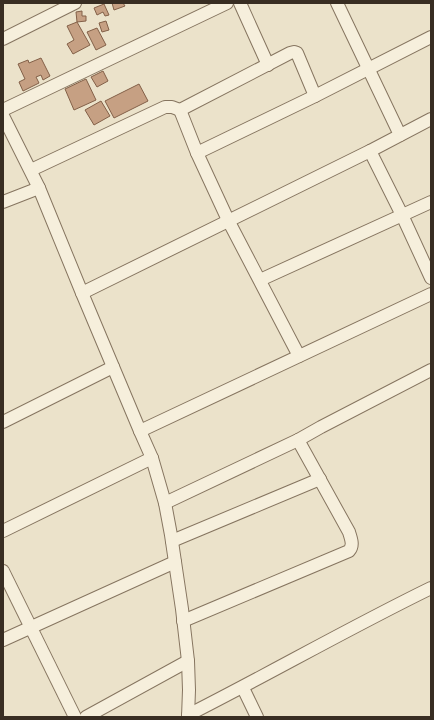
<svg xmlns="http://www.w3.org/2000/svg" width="434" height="720" font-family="'Source Serif 4',serif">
<rect width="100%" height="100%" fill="#ebe2ca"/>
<g fill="#c6a083" stroke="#836048">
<path d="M112 3H123L125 6 114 10Z"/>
<path d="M104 4 109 15 105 16 103 12 97 15 94 8Z"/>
<path d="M82 11V16H86V21L77 22 76 12Z"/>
<path d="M106 21 109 30 102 32 99 23Z"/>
<path d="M77 22 90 45 73 54 67 44 74 40 67 26Z"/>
<path d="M97 28 106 45 96 50 87 32Z"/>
<path d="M41 58 50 76 43 80 41 75 36 77 39 83 23 91 19 82 25 79 18 64 28 60 29 63Z"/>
<path d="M103 71 108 81 97 87 91 77Z"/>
<path d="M86 79 96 100 74 110 65 89Z"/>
<path d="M139 84 148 101 114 118 105 101Z"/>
<path d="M101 101 110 116 94 125 85 110Z"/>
</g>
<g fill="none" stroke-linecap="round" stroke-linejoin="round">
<defs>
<g id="street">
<path d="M240 3 268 65"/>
<path d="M337 3 400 135"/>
<path d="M3 39 75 3"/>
<path d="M3 110 227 3"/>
<path d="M180 110 197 153 228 220 299 356"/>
<path d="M3 116 39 188 82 293 140 431 152 458 165 503 171 535 182 609 188 661 189 690 188 717"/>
<path d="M370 151 402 215 431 278"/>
<path d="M197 153 315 96 431 37"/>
<path d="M31 170 165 107H172L180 110 290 53 294 52 297 53 315 96"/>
<path d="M3 202 39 188"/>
<path d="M260 280 431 202"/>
<path d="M82 293 370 151 431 119"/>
<path d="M3 422 113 367"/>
<path d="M140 431 431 294"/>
<path d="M165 503 298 440 321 427 431 370"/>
<path d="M3 531 152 458"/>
<path d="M172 541 320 479"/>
<path d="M3 571 75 717"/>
<path d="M183 621 349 551C354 545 351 539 349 532L298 440"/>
<path d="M3 640 175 562"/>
<path d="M243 688 257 717"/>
<path d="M188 715C269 674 349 628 431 588"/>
<path d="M86 717 188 661"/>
</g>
</defs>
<use href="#street" stroke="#867560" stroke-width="14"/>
<use href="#street" stroke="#f6efdc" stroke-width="12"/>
</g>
<rect width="434" height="720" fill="none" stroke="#382d22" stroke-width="8"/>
</svg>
